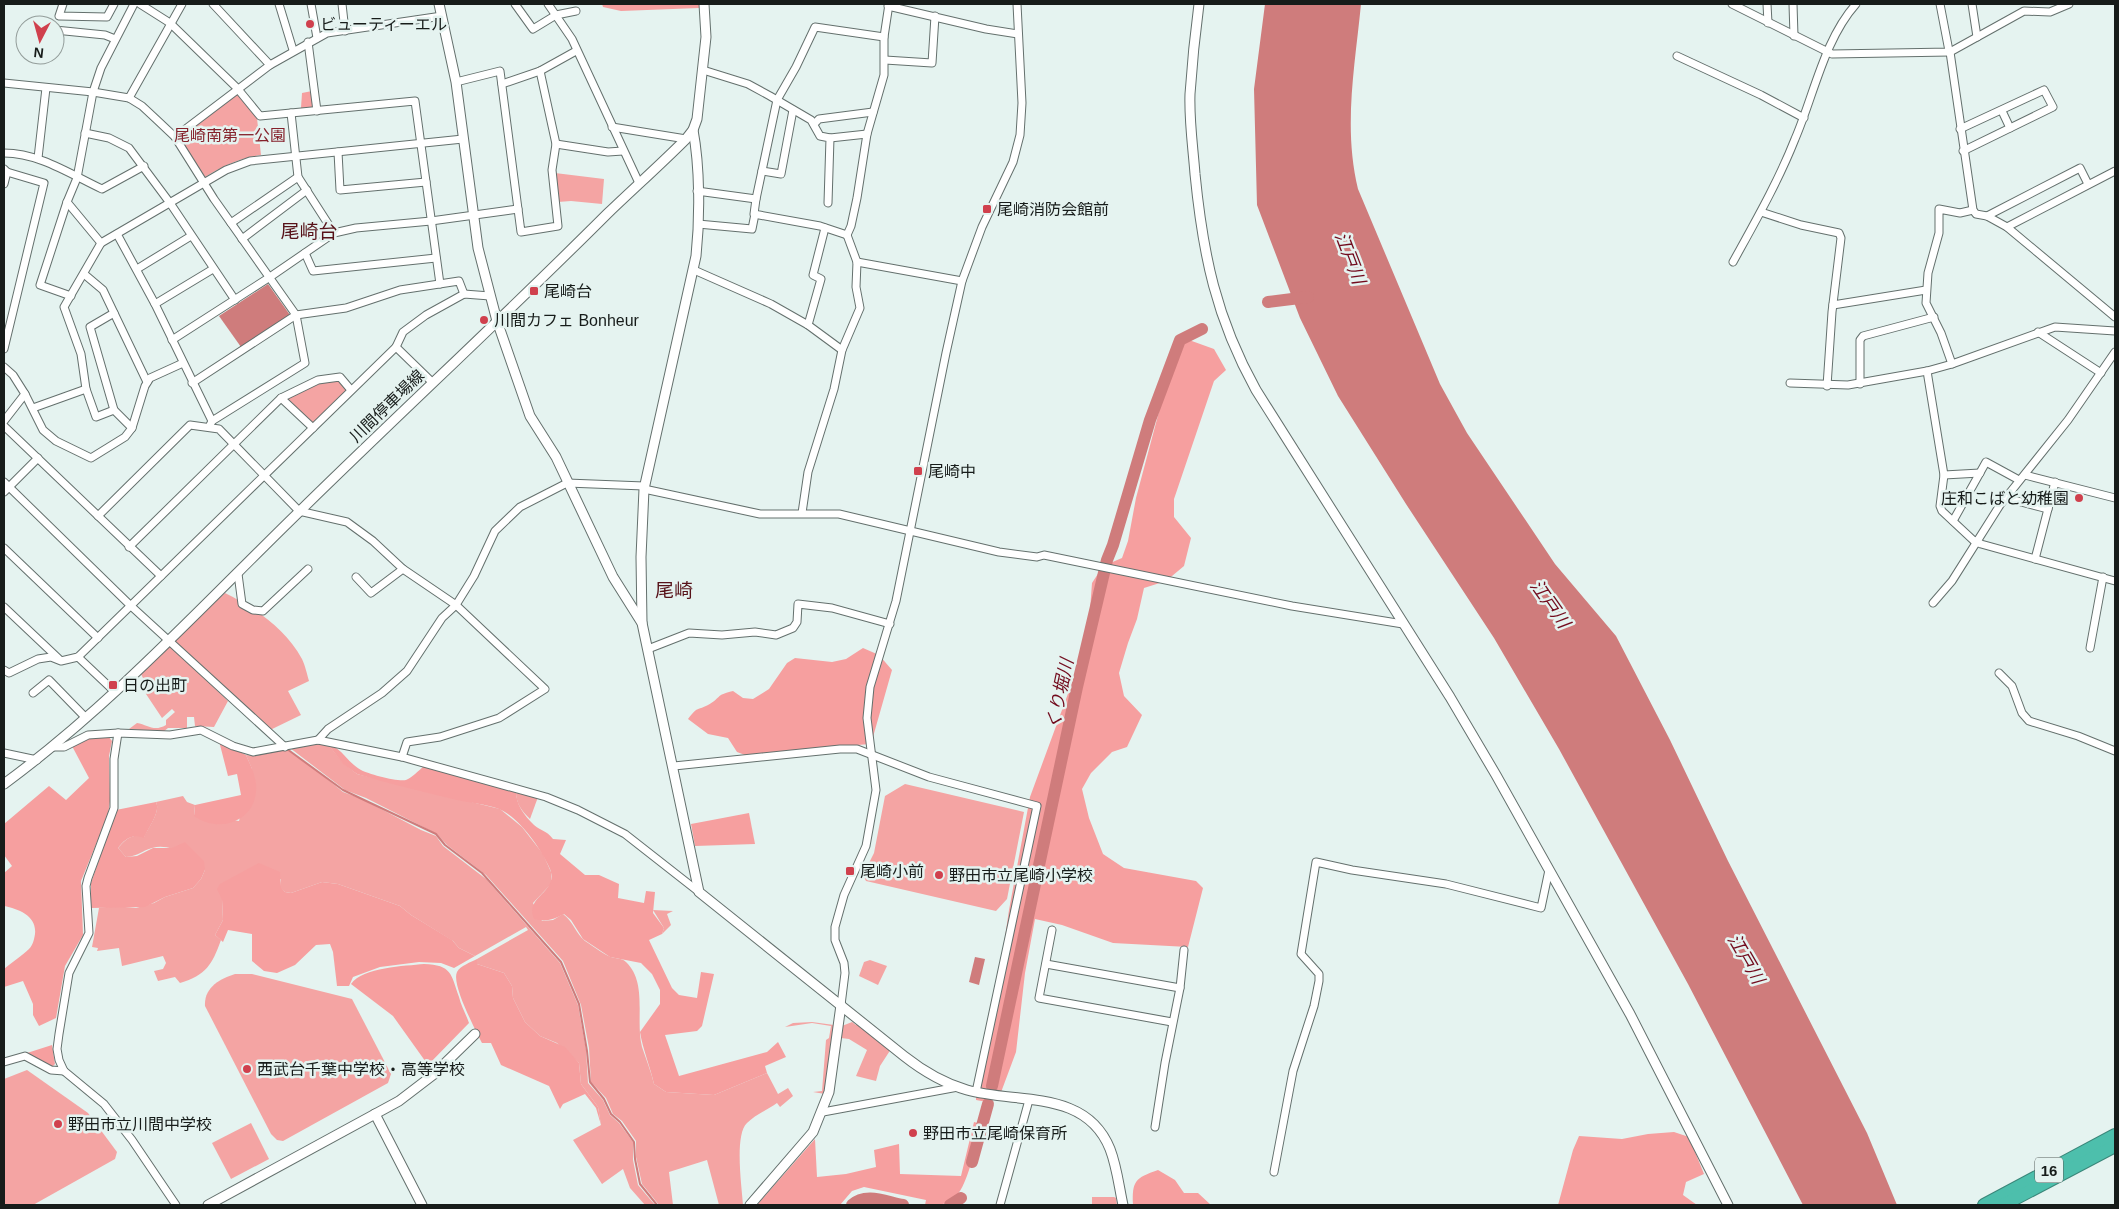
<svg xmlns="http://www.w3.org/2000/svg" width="2119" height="1209" font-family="Helvetica,'Noto Sans JP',sans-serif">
<rect width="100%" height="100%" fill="#e5f3f0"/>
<g fill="#f4a4a3">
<path d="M237 94 257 118 261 155C241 158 223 166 205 177L179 138Z"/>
<path d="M555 173 604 179 602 204 571 201 558 202Z"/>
<path d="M340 379 349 390 313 426 285 400 318 383Z"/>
<path d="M225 593C255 608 285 628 302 659 305 665 307 674 309 681L288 691 301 715 268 731 171 642Z"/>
<path d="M170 645 228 701 214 727 195 726 194 717H187V728H168L163 732 129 729 137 723C148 725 154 732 166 725V720L175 712 172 709 162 718 146 694 145 682 141 674Z"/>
<path d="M315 743 328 744 343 763 357 774 500 809 522 827 543 854 551 872V884L533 903 542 921 553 920 563 914C573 921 576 934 585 941 593 946 603 954 611 957 617 959 622 958 626 962 648 983 635 1020 642 1047 646 1059 651 1071 654 1084L666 1092 714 1095 767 1073 778 1094 788 1088 793 1096 780 1107 777 1103C767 1110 755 1115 747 1123 734 1135 742 1188 743 1205H719L707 1160 669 1172 673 1205H659L642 1184 636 1157V1141L622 1121 613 1114 606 1098 591 1082 589 1048 581 1005 563 961 486 875 447 845 437 834 366 798 345 790 290 748Z"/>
<path d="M286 749 315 769 343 792 362 799 421 830 436 836 443 846 486 879 560 963 578 1005 586 1050 588 1083 603 1100 610 1115 619 1123 633 1142V1160L638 1185 655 1205H645L630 1188 623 1169 602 1184 573 1140 601 1125 598 1107 581 1084 579 1063 557 1043 540 1036 525 1022 513 998 512 986 504 973 477 964V959L528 930 526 927 475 956 459 948 453 941 411 915 400 906 338 884 322 882 291 893 285 892 280 888 281 879 222 900 223 920 215 935 221 940C212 965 206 975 180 983L175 977 158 981 154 971 163 969 166 963 163 956 122 966 119 948 97 951 98 948 92 947 99 908 114 906 136 908 154 903 165 897 193 888 201 879 205 870C190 859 172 842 152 848 141 851 139 856 126 857L118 848C126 839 132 833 144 837 148 828 161 812 156 802L183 796 187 802 195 805 194 815 239 821 252 769 246 755 255 756Z"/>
<path d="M905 784 1024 812 1007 899 996 911 866 881 863 875 874 853 885 796Z"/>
<path d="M516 791 538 797 530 819C521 810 516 804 516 791Z"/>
<path d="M653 910 673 911 667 914 671 925 662 934 664 928Z"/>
<path d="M870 960 887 966 878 985 859 976 864 962Z"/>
<path d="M235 974H252L352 999 391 1074 388 1083 283 1141 277 1140 271 1134 205 1006C204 987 220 979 235 974Z"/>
<path d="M812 1022 834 1025 825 1094 813 1092 822 1091 826 1040 829 1038 831 1026 812 1023 785 1027 793 1023Z"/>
<path d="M852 1022 856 1025 859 1024 891 1049 880 1066 876 1081 856 1076 867 1050 849 1039 841 1038 842 1026Z"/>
<path d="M27 1070 88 1113 117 1152 115 1159 33 1205H4V1079Z"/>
<path d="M251 1123 269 1159 231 1179 212 1143Z"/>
<path d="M1092 1197H1114L1116 1198 1117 1205H1092Z"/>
</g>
<g fill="#f69f9f">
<path d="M602 4H699V8L621 11 603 7Z"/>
<path d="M312 91 313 107 301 108 302 93Z"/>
<path d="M1189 340 1214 349 1226 370 1214 381 1174 499V517L1191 538 1184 566 1166 581 1144 588 1137 619 1128 643 1119 673 1124 696 1142 715 1127 747 1112 752 1091 773 1082 789 1089 818 1103 854 1124 868 1196 881 1203 888 1188 947 1113 943 1062 925 1035 919 1025 973 1016 1052 1000 1095 987 1102 976 1100V1076L993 1019 1009 910 1030 797 1080 661 1090 610 1092 583 1103 566 1122 558 1128 541 1136 498 1177 344Z"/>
<path d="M863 648 879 655 892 670 871 744 857 745 848 752 745 755 737 752 728 738 708 734 688 719C698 706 696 711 708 705 721 698 715 695 733 691L743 698 753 699 769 689 787 663 795 658 832 662 846 659Z"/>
<path d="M93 736H108L112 741 109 756 110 801 108 815 81 881 83 935 65 966 56 1018 39 1026 33 1015V1004L23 981 4 987V969C12 962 22 956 29 949 33 945 34 940 35 934 37 916 19 909 4 906V873L12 866 4 855V824L49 786 66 800 89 778 72 746Z"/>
<path d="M219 741 246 755C250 764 255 774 256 784 259 820 221 835 194 816L195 805 241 795 237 774 228 776Z"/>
<path d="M328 744C342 748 348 763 361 770 368 774 398 782 406 780 413 777 418 771 424 766L516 791C516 805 524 815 534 825 541 831 546 830 553 839L566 840 560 854 585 875H599L619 884 618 898 644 903 646 891 655 892 653 913 664 928 662 934 649 940 672 988 679 995 697 998 701 972 714 974 702 1026 697 1031 665 1035 679 1076 767 1052 778 1042 786 1057 765 1066 767 1073 714 1095 666 1092 654 1084C650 1066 643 1050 640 1032L660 1004V990L652 974 641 963 610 957 583 939 571 920 564 914C553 920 545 922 534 919 524 896 559 893 550 869 542 850 519 817 499 809 486 804 470 803 457 800 424 792 390 784 357 774L343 764Z"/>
<path d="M156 802C161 812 148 828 144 838 132 833 125 839 118 848L126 857 137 856 153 848H172L185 842 204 861 205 870 201 879 193 888 165 897 145 907 91 908V883L116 810Z"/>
<path d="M749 813 755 844 695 846 691 824Z"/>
<path d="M259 863 280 872 281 888 285 892 291 893 322 882 338 884 400 906 411 915 452 940 459 948 475 956 454 968 441 963 419 962 380 967 353 977 349 986H337L333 952 330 944 316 945 295 965 277 973 264 971 252 961V934L228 930 223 942 215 935 223 920 222 900 217 889 220 884Z"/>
<path d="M477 959V964L504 973 512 986 513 998 525 1022 540 1036 565 1047 579 1063 581 1084 598 1107 601 1125 596 1108 585 1094 563 1104 560 1109 549 1086 501 1065 491 1043H482C476 1031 451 984 457 972 460 966 471 962 477 959Z"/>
<path d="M424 964C452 965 451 974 459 997 461 1006 466 1014 469 1023L428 1065 393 1016 351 984C363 967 405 966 424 964Z"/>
<path d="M52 1045 55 1064 52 1067 27 1053Z"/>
<path d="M974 1122 981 1124C976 1142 968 1190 952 1200 943 1206 935 1205 925 1205L926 1200 864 1187 852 1191 840 1205H757L815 1139 817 1177 846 1174 876 1167 874 1150 899 1144 900 1174 961 1176Z"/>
<path d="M1674 1132 1689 1137 1704 1174 1686 1182 1683 1195 1697 1205H1558L1573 1150 1579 1136 1622 1139 1648 1134Z"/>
<path d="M1158 1170 1175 1180 1184 1193H1198L1211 1205H1133C1132 1181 1135 1178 1158 1170Z"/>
</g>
<g fill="#cf7c7c">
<path d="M1265 4H1361C1355 66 1343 127 1358 189L1440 384 1467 433 1555 564 1616 636 1670 740 1728 861 1867 1133 1897 1205H1803L1688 984 1559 749 1494 638 1406 504 1338 396 1300 318 1257 205 1254 89Z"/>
<path d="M268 284 290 315 241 347 219 316Z"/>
<path d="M975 957 985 959 979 985 969 982Z"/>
</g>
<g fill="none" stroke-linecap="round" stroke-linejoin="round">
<path stroke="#cf7c7c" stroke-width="2" d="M287 749 343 790 436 834 445 845 482 873 561 962 579 1004 587 1051 590 1082 604 1099 611 1114 620 1122 634 1142 635 1159 640 1184 657 1205"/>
<g stroke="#cf7c7c" stroke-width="12">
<path d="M1268 302 1308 297"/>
<path d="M992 1086 1077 687 1107 560 1113 545 1150 420 1180 340 1202 329"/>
<path d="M972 1162 988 1104"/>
<path d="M852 1205C866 1192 886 1202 903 1205"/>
<path d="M950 1205 961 1198"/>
</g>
<defs>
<g id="street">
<path d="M63 4 59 16 107 17 114 4"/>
<path d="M140 4 170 23 237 88 260 116 415 101 440 284"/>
<path d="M213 4 270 65"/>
<path d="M279 4 293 50"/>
<path d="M311 4 317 38"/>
<path d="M342 4 345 31"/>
<path d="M515 4 533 29 556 15 576 11"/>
<path d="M548 4 572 39 639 183"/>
<path d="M1732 4 1832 54 1950 52 2024 11 2050 12 2069 4"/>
<path d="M1767 4 1768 23"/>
<path d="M1793 4 1794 36"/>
<path d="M1940 4 1949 51"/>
<path d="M1972 4 1977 37"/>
<path d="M888 6 986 29 1018 34"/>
<path d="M55 30 105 35 115 39"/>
<path d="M308 42 317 111"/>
<path d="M1950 52 1973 210 1976 214 1987 216 2007 227 2115 317"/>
<path d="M1677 56 1761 95 1804 118"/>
<path d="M885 60 932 63 935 16"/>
<path d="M703 70 748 84 770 96 811 120 820 136 830 138 828 203"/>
<path d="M456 82 500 71 521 232 558 226 552 170 556 144 540 71"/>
<path d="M4 83 93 92 129 98 142 106 157 120 175 137 214 199 296 315 305 363 212 421"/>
<path d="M502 84 540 71 576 51"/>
<path d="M129 98 182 4"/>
<path d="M2002 111 2010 128"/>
<path d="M291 113 298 177 334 233"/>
<path d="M814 124 819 119 873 112"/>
<path d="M612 127 686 139"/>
<path d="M1960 129 2044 90 2053 107 1963 151"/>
<path d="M85 133 109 138 129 148 170 203 235 300"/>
<path d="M175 137 270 65 327 33 442 16"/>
<path d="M830 138 867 134"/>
<path d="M556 144 608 152 623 151"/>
<path d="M338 152 340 190 426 182"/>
<path d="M4 153C39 153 70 174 102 189L144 166"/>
<path d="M38 158 46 88"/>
<path d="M4 169 7 172 44 183 4 349"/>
<path d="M762 171 781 174 793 110"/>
<path d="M4 184 7 172"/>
<path d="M697 191 756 199"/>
<path d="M67 202 101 243 226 170 250 161 463 139"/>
<path d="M1761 212 1801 225 1839 233 1841 238 1832 312 1827 386"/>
<path d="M1987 216 2080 168 2088 184"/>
<path d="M231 223 298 177"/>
<path d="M698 224 752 229 755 214"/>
<path d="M2007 227 2115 171"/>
<path d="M117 234 155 304 212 421 210 425"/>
<path d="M847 235 820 226 754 214 756 199 777 100 796 67 815 27 884 37"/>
<path d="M847 235 851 226 857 198 867 134 884 75V37L889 4"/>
<path d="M242 239 307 190"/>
<path d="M305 253 313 271 436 258"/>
<path d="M857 262 962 281"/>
<path d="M1733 262C1755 222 1778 182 1795 139 1814 95 1824 40 1856 4"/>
<path d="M137 269 191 236"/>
<path d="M694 270 771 304 808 325 842 350"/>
<path d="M84 274 103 290 147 382"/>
<path d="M71 296 40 285 67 202 77 178 93 92 101 68 134 4"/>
<path d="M155 304 213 269"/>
<path d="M1833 305 1926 290"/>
<path d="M114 313 90 327 114 410 132 428"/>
<path d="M808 325 821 279 813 275 825 228"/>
<path d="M2038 332 2101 373"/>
<path d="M172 340 270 277 334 233 356 228 431 221 518 209"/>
<path d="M396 347 433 383"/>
<path d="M1952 364 1941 333 1926 303 1928 273 1939 233V209L1960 213 1973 210"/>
<path d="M4 367 13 375 25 394 4 421"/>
<path d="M1927 371 1944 475 1940 506 1942 511 1973 540 1981 544 2115 581"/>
<path d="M192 383 296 315 346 308 400 290 459 281 464 294"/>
<path d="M1790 383 1848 385 1927 371 1952 364 2055 327 2115 331"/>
<path d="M1860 384V340L1863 336 1934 317"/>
<path d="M86 389 96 417 114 410"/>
<path d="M25 394 43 430 56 441 91 458 125 437 132 428 145 386 150 378 183 363"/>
<path d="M281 398 313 428"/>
<path d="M33 408 86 389 81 354 64 307 101 243"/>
<path d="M4 426 161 576"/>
<path d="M1944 475 1980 473"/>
<path d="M2025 475 2115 498"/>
<path d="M4 482 131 606 285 747"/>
<path d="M644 489 760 514H839L999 552 1037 557 1044 555 1292 606 1403 624"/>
<path d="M4 492 38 458"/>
<path d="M2006 498 2048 509"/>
<path d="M802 513 808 472 834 389 842 350 860 308 856 287 857 262 847 235"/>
<path d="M98 516 190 425 219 429 299 511 347 522 373 541 403 569 456 605 545 689 499 718 440 737 407 742 402 757"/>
<path d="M1953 521 1986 462 2019 480"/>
<path d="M129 547 281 398 318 380 340 377 351 390"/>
<path d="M4 548 98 638"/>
<path d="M2035 559 2055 482"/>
<path d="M238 574 242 604 253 610 263 611 308 569"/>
<path d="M356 577 371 593 403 569"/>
<path d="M1933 603 1952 581 2000 505 2068 420 2115 352"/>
<path d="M4 607 59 659"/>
<path d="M2090 648 2103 577"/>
<path d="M648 649 689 633 722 635 755 632 776 635 793 628 797 622 798 604 832 608 890 624"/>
<path d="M78 657 115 692"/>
<path d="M4 670 9 673 38 659 51 657 61 661 78 657 396 347 403 332 426 315 464 294 490 296"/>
<path d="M1999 673 2012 686 2022 713 2029 721 2078 736 2115 751"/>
<path d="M33 693 49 680 86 718"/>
<path d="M118 733 114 759V808L88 878 86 886 89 933 69 973 59 1034 57 1049 59 1060 64 1071 104 1104 132 1140 176 1205"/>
<path d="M318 740 328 729 382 693 407 671 442 618 456 605 474 576 495 531 520 507 567 483 644 486"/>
<path d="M54 747H64L88 735 118 733 170 735 201 730 233 746 253 752 318 740 402 757 546 797 578 810 625 834 699 892"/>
<path d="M4 753 37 760"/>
<path d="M674 766 840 749H857L929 777 1037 806 976 1092"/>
<path d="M1052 930 1039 998 1172 1022"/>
<path d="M1046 964 1180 988"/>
<path d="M841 1005 845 973 844 963 835 940V927L844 895 866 846 876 790 867 718 870 687 896 601 946 353 962 281 982 227 1013 162 1020 135 1022 103 1017 4"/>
<path d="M4 1062 25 1056 51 1070 64 1071"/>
<path d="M823 1112 958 1087"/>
<path d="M1155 1127 1165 1063 1180 988 1184 950"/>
<path d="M1274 1172 1293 1071 1314 1006 1319 981V974L1301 954 1316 862 1352 870 1446 884 1541 908 1549 870"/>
<path d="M1000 1205 1029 1100"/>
</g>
<g id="secondary">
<path d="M439 4 456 82 478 248 497 321 530 416 556 457 613 577 642 623 699 892 904 1056C923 1071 943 1083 967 1090 1018 1104 1086 1089 1110 1149 1117 1167 1119 1187 1123 1205"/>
<path d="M1199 4C1195 34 1192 64 1190 94 1189 121 1193 147 1195 174 1203 255 1216 318 1256 390L1450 697 1496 775 1630 1014 1728 1205"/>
<path d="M642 623 641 557 644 489 696 256C700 218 700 167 693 130"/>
<path d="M4 784C113 704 205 603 302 509 403 410 507 314 607 214 633 189 660 165 686 139L693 130 697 119 706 37 704 4"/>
<path d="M375 1114 422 1205"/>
<path d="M208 1205 399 1101 433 1075 475 1034"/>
<path d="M750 1205 813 1132 829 1092 841 1005"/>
</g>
<g id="highway">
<path d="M1984 1205 2115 1135"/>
<path d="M2003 1205 2115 1146"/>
</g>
</defs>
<use href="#street" stroke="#64706d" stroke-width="9"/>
<use href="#secondary" stroke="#64706d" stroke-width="11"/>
<use href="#highway" stroke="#3a8679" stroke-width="14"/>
<use href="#street" stroke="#fff" stroke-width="7"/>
<use href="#secondary" stroke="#fff" stroke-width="9"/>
<use href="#highway" stroke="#4dbfac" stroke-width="12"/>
</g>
<g fill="#d0404d" stroke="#e5f3f0" stroke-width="2">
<circle cx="310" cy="24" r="5"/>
<rect x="982" y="204" width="10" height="10" rx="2.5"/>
<rect x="529" y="286" width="10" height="10" rx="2.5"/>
<circle cx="484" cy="320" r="5"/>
<rect x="913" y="466" width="10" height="10" rx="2.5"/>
<circle cx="2079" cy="498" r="5"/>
<rect x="108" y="680" width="10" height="10" rx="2.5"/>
<rect x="845" y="866" width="10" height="10" rx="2.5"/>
<circle cx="939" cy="875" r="5"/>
<circle cx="247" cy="1069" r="5"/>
<circle cx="58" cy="1124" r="5"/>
<circle cx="913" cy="1133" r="5"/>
</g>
<g text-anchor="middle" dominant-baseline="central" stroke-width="5" stroke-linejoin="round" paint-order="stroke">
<rect fill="#e5f3f0" stroke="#555c5a" stroke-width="1" x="2035" y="1157.5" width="28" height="25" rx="4"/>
<g font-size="15" font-weight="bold" fill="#171c1a">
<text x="2049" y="1170">16</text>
</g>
<g font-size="16" fill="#171c1a" stroke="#e5f3f0" text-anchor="start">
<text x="320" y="24">ビューティーエル</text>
<text x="997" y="209">尾崎消防会館前</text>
<text x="544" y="291">尾崎台</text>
<text x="494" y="320">川間カフェ Bonheur</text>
<text x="928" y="471">尾崎中</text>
<text x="2069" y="498" text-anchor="end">庄和こばと幼稚園</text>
<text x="123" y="685">日の出町</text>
<text x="860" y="871">尾崎小前</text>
<text x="949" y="875">野田市立尾崎小学校</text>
<text x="257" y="1069">西武台千葉中学校・高等学校</text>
<text x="68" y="1124">野田市立川間中学校</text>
<text x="923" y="1133">野田市立尾崎保育所</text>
</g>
<g font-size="16" fill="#85212b" stroke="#e5f3f0">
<text x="230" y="135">尾崎南第一公園</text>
</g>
<g font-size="16" fill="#171c1a" stroke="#e5f3f0">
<text transform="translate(387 406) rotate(-44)">川間停車場線</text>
</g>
<g font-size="18" font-style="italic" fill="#720b1d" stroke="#e5f3f0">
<text transform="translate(1350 258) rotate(69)">江戸川</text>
<text transform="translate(1550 604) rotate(55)">江戸川</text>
<text transform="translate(1060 694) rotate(-78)">くり堀川</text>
<text transform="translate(1746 959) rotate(60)">江戸川</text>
</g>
<g font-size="19" fill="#571219" stroke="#e5f3f0">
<text x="309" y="231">尾崎台</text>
<text x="674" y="590">尾崎</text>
</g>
</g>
<rect width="2119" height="1209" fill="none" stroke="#171c1a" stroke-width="10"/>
<g transform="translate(40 40) rotate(186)"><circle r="24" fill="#e5f3f0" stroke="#939d9a"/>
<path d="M0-4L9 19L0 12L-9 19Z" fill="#d0404d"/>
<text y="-8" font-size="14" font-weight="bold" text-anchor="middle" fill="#171c1a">N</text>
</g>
</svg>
